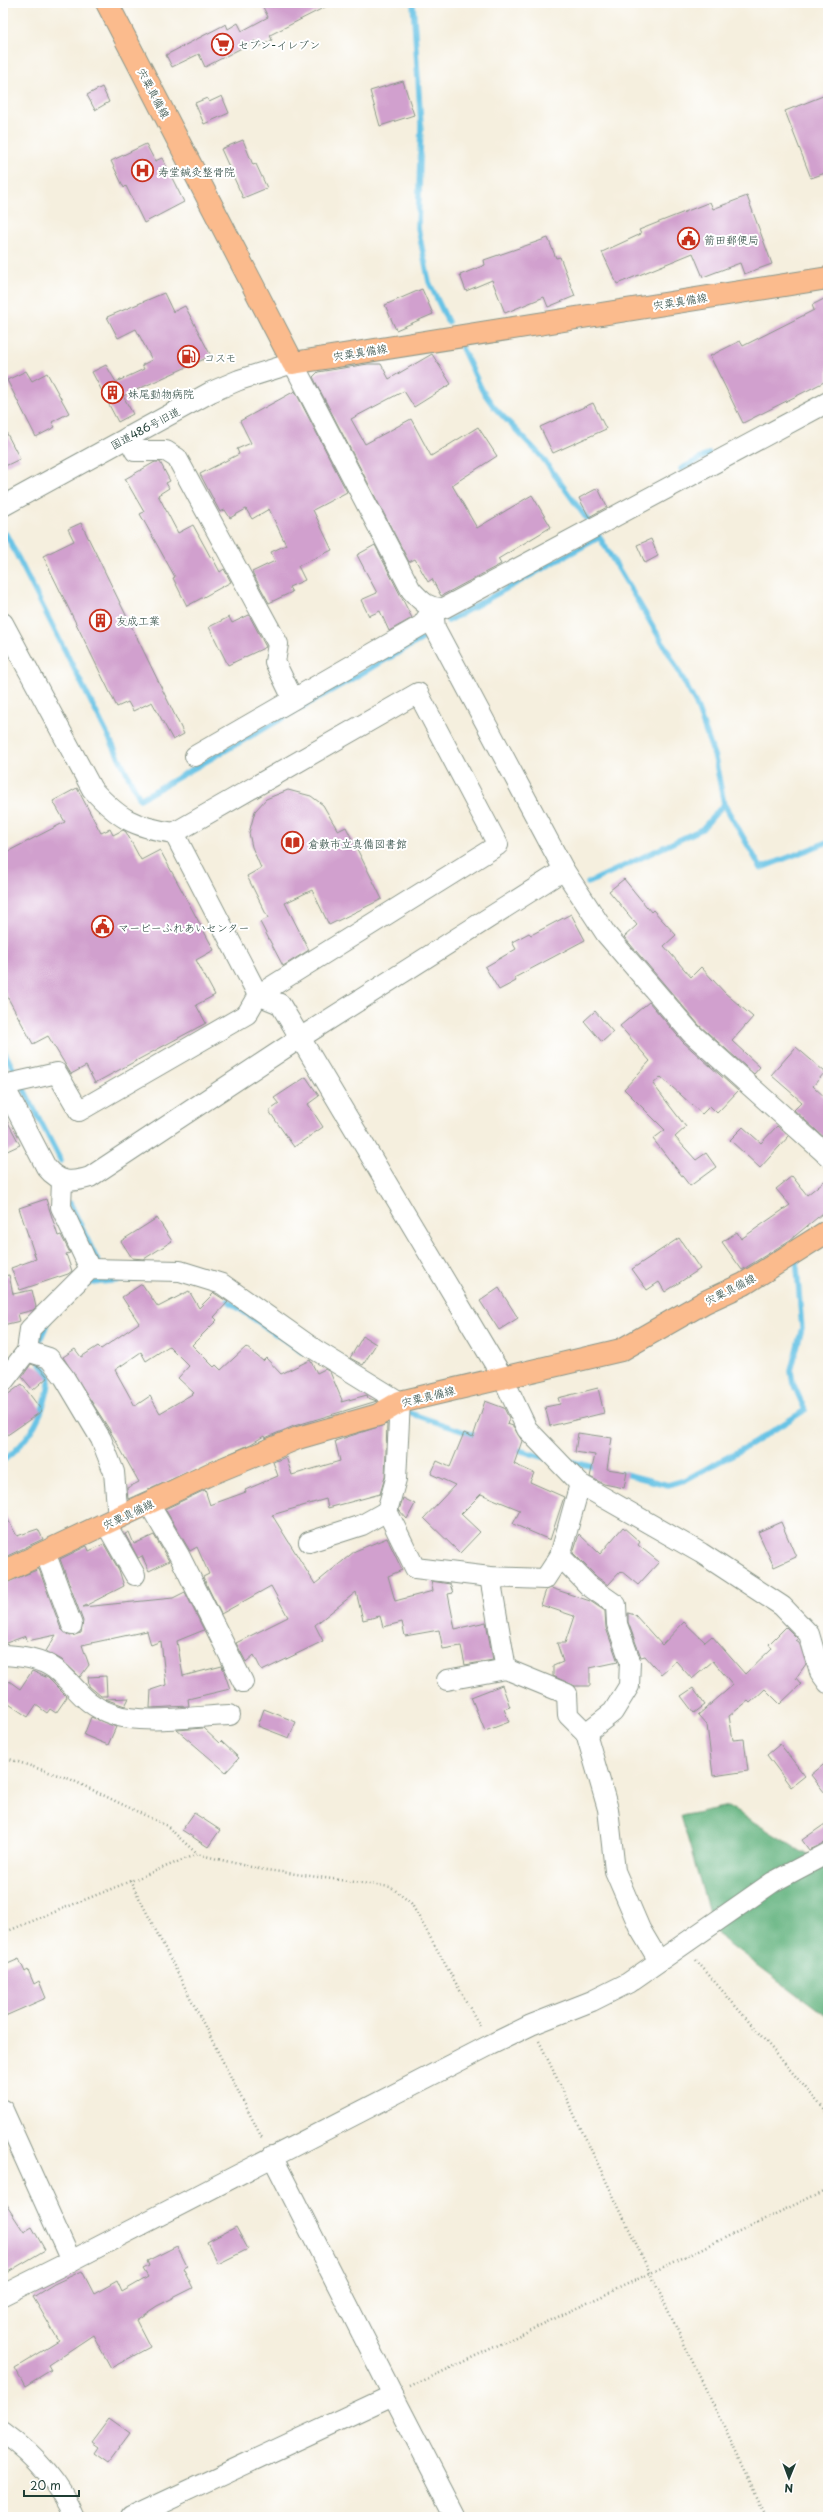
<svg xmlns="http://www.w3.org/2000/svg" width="831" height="2520" font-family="'Playpen Sans','Klee One',sans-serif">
<rect width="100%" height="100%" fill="#fff"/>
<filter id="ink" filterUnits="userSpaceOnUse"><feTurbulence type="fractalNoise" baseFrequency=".025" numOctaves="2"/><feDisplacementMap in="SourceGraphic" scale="8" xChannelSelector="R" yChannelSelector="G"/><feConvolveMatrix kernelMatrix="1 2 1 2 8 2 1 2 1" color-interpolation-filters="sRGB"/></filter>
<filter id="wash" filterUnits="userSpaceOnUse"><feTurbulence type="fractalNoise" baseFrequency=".012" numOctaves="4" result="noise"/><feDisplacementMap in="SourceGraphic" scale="16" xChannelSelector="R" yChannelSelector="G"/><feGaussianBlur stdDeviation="0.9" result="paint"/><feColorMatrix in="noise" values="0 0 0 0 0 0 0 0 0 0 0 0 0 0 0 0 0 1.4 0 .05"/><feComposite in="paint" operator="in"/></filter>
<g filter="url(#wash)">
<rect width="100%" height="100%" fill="#f5efde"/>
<path fill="#62b27e" stroke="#407859" d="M728 1806 828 1868V2018L715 1933 681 1816Z"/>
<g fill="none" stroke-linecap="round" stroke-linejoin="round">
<g stroke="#67c3e5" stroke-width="5.5">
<path d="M413 3 421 124 418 228 429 282 448 322"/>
<path d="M462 348 482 390 494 407 541 456 597 533 670 655 696 704 715 758 724 804 702 829 588 883"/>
<path d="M681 469 709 454"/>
<path d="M6 534 140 799 422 639"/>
<path d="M448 621 600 537"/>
<path d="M724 804 761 868 828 842"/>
<path d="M3 1049 61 1161"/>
<path d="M70 1203 98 1262"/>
<path d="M85 1286 89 1283 135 1279"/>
<path d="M228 1301 302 1352"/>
<path d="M40 1352V1340L48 1322"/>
<path d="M404 1411 479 1437"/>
<path d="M512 1448 546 1458"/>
<path d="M564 1460 599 1468"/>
<path d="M3 1461C31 1440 46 1411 50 1377L40 1362"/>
<path d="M621 1473 668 1485 685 1480 752 1444 805 1410 793 1383 791 1371 802 1328 796 1256"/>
</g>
</g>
<g id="blocks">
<g fill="#d1a0ce" fill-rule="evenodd">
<path d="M261 3H333L270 35 272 40 258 47 255 41 205 67 199 54 172 67 166 55 226 24 228 29 238 23 242 31 268 17Z"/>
<path d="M403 81 414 115 380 126 370 91Z"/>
<path d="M102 87 109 102 95 110 87 95Z"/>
<path d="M828 94V172L811 178 785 111Z"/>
<path d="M222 96 229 113 204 124 195 103 207 98 209 102Z"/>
<path d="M243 140 253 165 256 164 267 188 243 198 221 149Z"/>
<path d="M146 144 155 161 162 158 184 202 144 223 126 186 124 188 111 161Z"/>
<path d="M747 196 772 264 744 274 740 263 703 277 693 253 617 284 602 252 641 234 639 230 710 202 713 209Z"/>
<path d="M548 238 556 258 560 257 575 296 548 307 544 297 505 313 492 280 466 291 460 275 485 265 484 260Z"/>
<path d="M422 289 433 314 396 330 385 305Z"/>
<path d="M164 293 173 312 185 306 211 356 123 396 133 414 118 422 92 372 106 365 116 382 144 369 142 365 152 360 136 329 118 338 107 317Z"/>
<path d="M828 297V380L743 423 710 356 740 341 743 346 814 310 812 305Z"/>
<path d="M432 354 451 384 414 407 404 391 351 419 365 444 411 419 431 456 478 427 497 456 452 485 477 528 532 495 551 527 498 559 501 564 441 596 432 579 428 582 415 559 409 562 313 377 318 372 368 364H381L389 379Z"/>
<path d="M26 371 32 381 47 373 69 413 52 422 55 427 36 437 7 380Z"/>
<path d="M295 391 347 492 313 510 332 550 298 566 305 580 289 587 292 592 269 603 252 572 275 561 271 552 286 545 269 509 252 519 246 509 230 518 225 510 220 512 200 474 239 454 237 449 251 443 240 421Z"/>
<path d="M593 403 606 429 553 453 540 427Z"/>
<path d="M3 426 20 459 3 467Z"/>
<path d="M155 462H160L170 481 166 483 169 488 158 495 178 533 193 525 211 558 212 557 220 572 224 569 231 582 187 606 173 578 175 577 140 514 144 512 125 479Z"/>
<path d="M598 488 607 507 589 517 579 498Z"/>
<path d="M81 523 184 734 173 740 152 702 133 711 128 702 117 707 43 556 74 541 68 529Z"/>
<path d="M651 539 658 556 645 563 637 545Z"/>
<path d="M375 545 412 618 389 631 380 611 369 616 361 600 377 593 357 555Z"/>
<path d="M249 615 266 647 228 665 209 627 229 617 232 623Z"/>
<path d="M77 788 101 833 110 829 113 835 123 830 126 832 141 860 160 850 214 950 196 960 215 995 196 1005 206 1023 95 1083 86 1066 71 1074 48 1036 33 1044 3 989V854L65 822 53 801Z"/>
<path d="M288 790 311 796 323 805 338 831 346 827 382 899 329 925 312 890 285 903 309 950 283 966 260 922 268 918 247 876 261 868 252 847 249 833 255 811 266 799Z"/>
<path d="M624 879 651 912 653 910 676 935 664 946 691 977 701 967 725 993 753 1017 732 1041 760 1067 754 1074 699 1025 624 937 637 925 609 891Z"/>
<path d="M571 914 585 940 514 978 516 981 499 990 485 967 516 949 512 942 529 933 531 935Z"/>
<path d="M649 1002 683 1042 738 1091 717 1113 710 1106 702 1114 661 1077 653 1084 686 1127 675 1137 696 1160 706 1153 716 1167 690 1186 653 1139 665 1130 624 1089 650 1061 620 1026Z"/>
<path d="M595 1011 613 1032 602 1042 584 1021Z"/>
<path d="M796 1047 825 1072 813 1086 828 1100V1141L794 1110 802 1102 771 1075Z"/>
<path d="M306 1077 319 1096 308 1104 323 1127 294 1147 269 1111 279 1104 274 1098Z"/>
<path d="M3 1113 20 1145 3 1153Z"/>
<path d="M777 1126 789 1136 760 1168 730 1140 743 1127 761 1143Z"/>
<path d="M792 1176 807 1195 828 1178V1209L790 1240 742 1270 722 1242 737 1232 741 1239 790 1205 776 1189Z"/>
<path d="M46 1199 58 1236 61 1235 70 1253 66 1254 72 1271 68 1274 20 1290 11 1268 36 1259 19 1208Z"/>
<path d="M157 1218 172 1241 144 1259 132 1258 121 1241Z"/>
<path d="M679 1238 700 1269 665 1292 659 1282 647 1290 632 1269Z"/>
<path d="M9 1275 13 1294 32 1290 36 1307 33 1310 18 1314 20 1321 3 1325V1276Z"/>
<path d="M142 1284 158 1307 189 1291 199 1308 214 1293 228 1302 214 1317 217 1320 192 1345 214 1367 216 1365 221 1370 246 1347 263 1361 266 1358 281 1374 310 1360 317 1373 325 1369 330 1372 342 1400 341 1402 367 1395 368 1398 377 1401 294 1426 265 1438 264 1436 251 1444 128 1499 127 1488 139 1482 109 1429 63 1357 75 1349 81 1357 98 1346 101 1349 139 1323 122 1297ZM169 1346 189 1366 178 1378 194 1393 160 1413 150 1396 135 1406 115 1370 141 1352 146 1361Z"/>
<path d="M499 1288 518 1318 499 1330 480 1301Z"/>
<path d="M363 1336 376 1344 363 1365 350 1358Z"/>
<path d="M31 1364 39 1367 48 1377 33 1390 22 1377Z"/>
<path d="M22 1384 42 1411 3 1438V1398Z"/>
<path d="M598 1388 604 1413 550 1426 545 1407 560 1404 558 1398Z"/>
<path d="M485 1401 504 1408 509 1418 507 1424 513 1426 522 1441 514 1464 534 1473 530 1482 564 1497 550 1540 513 1524 520 1510 481 1494 461 1514 480 1532 460 1553 424 1518 455 1485 431 1474 437 1461 450 1467 464 1433 473 1437Z"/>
<path d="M387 1424 385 1477 380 1494 328 1508 326 1499 272 1515 315 1584 355 1551 387 1538 402 1570 388 1576 395 1601 433 1591 431 1581 450 1584 453 1593 448 1594 455 1629 486 1622 493 1660 465 1665 461 1646 443 1649 439 1630 405 1636 402 1622 383 1627 380 1616 363 1620 356 1592 315 1625 323 1641 262 1671 254 1655 246 1662 236 1643 288 1617 271 1586 221 1614 203 1577 209 1574 197 1547 190 1551 165 1509 205 1490 210 1505 246 1492 245 1490 278 1476 273 1462 286 1457 292 1475 340 1461 335 1441Z"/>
<path d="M578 1433 612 1438 607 1469 627 1472 624 1488 604 1484 590 1477 595 1455 575 1452Z"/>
<path d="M403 1498 415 1504 407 1519 399 1510Z"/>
<path d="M3 1511 17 1536 38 1529 43 1539 3 1558Z"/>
<path d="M781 1522 796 1557 774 1567 758 1532Z"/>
<path d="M623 1527 640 1542 638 1545 659 1562 638 1585 621 1571 608 1585 597 1577 573 1553 579 1534 600 1554Z"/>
<path d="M129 1532 134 1544 154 1535 169 1561 149 1571 142 1556 138 1558 125 1534Z"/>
<path d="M104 1544 119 1570 124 1586 83 1607 173 1598 185 1592 204 1630 177 1641 183 1676 222 1666 230 1689 188 1699 189 1706 150 1708 151 1690 166 1685 161 1641 151 1645 147 1631 82 1645 89 1665 80 1677 62 1660 46 1651 56 1635 27 1641 26 1636 3 1644V1584L39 1569 61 1629 70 1636 81 1633 83 1621 60 1559 87 1546 89 1551Z"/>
<path d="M551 1588 590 1601 605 1611 606 1628 618 1662 590 1668V1686H575L553 1676V1666L563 1662 557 1643H565L574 1616 541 1605 546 1590Z"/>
<path d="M628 1613 635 1615 662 1645 684 1622 705 1642 712 1636 745 1674 772 1648 769 1644 786 1627 798 1639 796 1640 799 1642 806 1664 796 1678 801 1684 780 1704 765 1689 750 1703 748 1701 729 1716 733 1740 744 1739 748 1771 713 1776 707 1725 698 1715 733 1685 713 1661 692 1679 676 1661 661 1674 645 1656 641 1657 628 1622Z"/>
<path d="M32 1671 48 1678 67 1697 56 1713 50 1709 47 1713 36 1705 28 1717 3 1700V1690L9 1681 20 1689Z"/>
<path d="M106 1676 107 1696H101L89 1686 88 1677Z"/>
<path d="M502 1685 510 1707 504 1709 509 1722 485 1731 471 1697Z"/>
<path d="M693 1688 705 1705 694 1713 681 1696Z"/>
<path d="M129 1698 125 1706 105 1699Z"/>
<path d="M264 1709 296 1722 289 1738 258 1726Z"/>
<path d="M91 1717 116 1727 108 1745 84 1735Z"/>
<path d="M203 1728 219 1743 221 1741 239 1758 226 1772 177 1730Z"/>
<path d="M780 1744 805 1776 791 1787 767 1755Z"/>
<path d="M828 1761V1797L811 1775Z"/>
<path d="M194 1813 220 1830 208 1847 182 1830Z"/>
<path d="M828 1822V1842L809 1850 802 1840Z"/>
<path d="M19 1959 25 1972 28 1970 34 1984 39 1981 46 1998 3 2017V1966Z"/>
<path d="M3 2200 24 2232 32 2227 45 2250 3 2275Z"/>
<path d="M236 2227 248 2249 218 2264 207 2242Z"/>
<path d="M177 2246 187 2266 183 2268 193 2288 157 2306 136 2320 150 2347 111 2368 93 2335 48 2365 51 2370 25 2386 15 2368 59 2341 33 2297 54 2284 82 2271 94 2294 117 2281 122 2292 148 2277 143 2269 149 2266 147 2261Z"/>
<path d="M109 2418 130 2433 108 2463 94 2453 98 2447 91 2442Z"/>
</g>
</g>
</g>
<g filter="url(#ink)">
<use href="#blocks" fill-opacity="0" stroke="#8a9689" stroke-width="1"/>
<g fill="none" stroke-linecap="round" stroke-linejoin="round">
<defs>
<g id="minor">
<path d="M128 437 135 451H166L177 458 278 644 275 662 293 699"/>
<path d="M3 506 211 392 239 380 293 363 411 590C421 601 428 609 444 608L828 402"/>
<path d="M433 609 435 628 564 870 606 934 691 1033 828 1156"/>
<path d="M3 623 92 789C119 819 134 827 174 833L258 995 280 1004 503 1378 527 1429 580 1484 701 1553 782 1606 809 1634 820 1672 828 1683"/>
<path d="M195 756 422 625 433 609"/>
<path d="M3 1084 46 1167C59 1183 71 1183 90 1177L300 1038 564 870"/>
<path d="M4 1085 57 1073 79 1111 247 1014 258 995 498 845 418 693 174 833"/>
<path d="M62 1181 61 1207 90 1269"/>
<path d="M27 1351 49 1358 64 1377 101 1439 114 1472 118 1518"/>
<path d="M3 1382 27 1351 30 1329 90 1269 180 1271 222 1284 314 1349 400 1402 396 1479 387 1511 415 1568 490 1577 545 1579 560 1556 580 1484"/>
<path d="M149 1504 179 1555 243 1682"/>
<path d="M106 1524 135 1575"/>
<path d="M309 1542 362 1525 387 1511"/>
<path d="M45 1552 72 1625"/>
<path d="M560 1556 589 1586 616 1605 617 1624 630 1661 629 1686 613 1712 586 1733"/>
<path d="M490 1577 506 1669"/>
<path d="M3 1655C21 1656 40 1658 55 1669 77 1686 82 1704 112 1714 141 1725 198 1716 230 1715"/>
<path d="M447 1680 506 1669 567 1694 568 1715 586 1733 608 1809 615 1871 640 1929 659 1961"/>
<path d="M3 2110 71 2261 3 2295"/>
<path d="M272 2156 393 2395"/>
<path d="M71 2261 490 2045 531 2025 592 2001 628 1983 773 1882 828 1853"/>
<path d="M3 2432C33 2454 60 2482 74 2517"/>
<path d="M132 2517 393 2395 456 2517"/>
</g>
<g id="major">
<path d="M107 3 293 363 828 278"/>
<path d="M3 1572 210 1474 298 1438 378 1415 400 1402 621 1350 705 1302 744 1284 828 1231"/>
</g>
</defs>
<use href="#minor" stroke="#8a9689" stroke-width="22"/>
<use href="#major" stroke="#8a9689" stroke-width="24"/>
<g stroke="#8a9689" stroke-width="2.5" stroke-dasharray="1 3" stroke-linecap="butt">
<path d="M3 1757 70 1779 167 1826 197 1854"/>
<path d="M130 1880 263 2140"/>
<path d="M3 1933 197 1854 259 1869 391 1887 411 1903 481 2028"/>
<path d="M696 1960 828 2114"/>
<path d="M539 2041 767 2517"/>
<path d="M410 2387 828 2189"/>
</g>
<use href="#minor" stroke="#fff" stroke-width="20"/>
<use href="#major" stroke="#fbbb8d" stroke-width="22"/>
</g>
</g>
<defs>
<symbol id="supermarket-ring" viewBox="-11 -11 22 22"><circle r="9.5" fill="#fff" stroke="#c8321e" stroke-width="1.5"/><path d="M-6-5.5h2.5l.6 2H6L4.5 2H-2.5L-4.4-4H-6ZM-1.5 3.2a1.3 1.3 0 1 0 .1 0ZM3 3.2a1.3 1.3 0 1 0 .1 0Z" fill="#c8321e"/></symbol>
<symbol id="hospital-ring" viewBox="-11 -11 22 22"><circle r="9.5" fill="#fff" stroke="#c8321e" stroke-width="1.5"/><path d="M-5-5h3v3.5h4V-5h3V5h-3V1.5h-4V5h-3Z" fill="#c8321e"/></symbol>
<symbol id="civic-ring" viewBox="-11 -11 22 22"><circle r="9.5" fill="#fff" stroke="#c8321e" stroke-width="1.5"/><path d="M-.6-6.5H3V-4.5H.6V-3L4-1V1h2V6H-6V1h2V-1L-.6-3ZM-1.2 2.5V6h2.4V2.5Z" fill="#c8321e"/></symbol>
<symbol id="fuel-ring" viewBox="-11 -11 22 22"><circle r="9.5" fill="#fff" stroke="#c8321e" stroke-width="1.5"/><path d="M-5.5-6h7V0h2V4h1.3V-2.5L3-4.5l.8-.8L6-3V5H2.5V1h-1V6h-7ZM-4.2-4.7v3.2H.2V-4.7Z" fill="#c8321e"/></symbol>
<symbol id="building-ring" viewBox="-11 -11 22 22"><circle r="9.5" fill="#fff" stroke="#c8321e" stroke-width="1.5"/><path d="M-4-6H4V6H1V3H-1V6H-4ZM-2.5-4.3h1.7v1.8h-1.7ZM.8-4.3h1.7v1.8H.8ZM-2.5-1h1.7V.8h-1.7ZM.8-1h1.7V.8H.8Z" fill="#c8321e"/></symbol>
<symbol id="library-ring" viewBox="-11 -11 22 22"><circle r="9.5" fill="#fff" stroke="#c8321e" stroke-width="1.5"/><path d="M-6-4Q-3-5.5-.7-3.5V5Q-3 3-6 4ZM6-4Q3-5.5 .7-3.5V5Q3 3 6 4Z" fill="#c8321e"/></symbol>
</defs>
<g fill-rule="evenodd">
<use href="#supermarket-ring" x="210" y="32" width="25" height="25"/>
<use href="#hospital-ring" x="130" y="158" width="25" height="25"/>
<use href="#civic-ring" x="676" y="226" width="25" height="25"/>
<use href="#fuel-ring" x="176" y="344" width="25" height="25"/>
<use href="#building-ring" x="100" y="380" width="25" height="25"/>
<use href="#building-ring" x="88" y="608" width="25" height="25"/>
<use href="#library-ring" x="280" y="830" width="25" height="25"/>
<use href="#civic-ring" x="90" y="914" width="25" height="25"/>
</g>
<g text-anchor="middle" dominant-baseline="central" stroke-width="4" stroke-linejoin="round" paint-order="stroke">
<g font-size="11" fill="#1f3d34" stroke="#fff" text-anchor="start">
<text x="238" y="44">セブン-イレブン</text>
<text x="158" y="171">寿堂鍼灸整骨院</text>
<text x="704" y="239">箭田郵便局</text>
<text x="204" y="357">コスモ</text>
<text x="128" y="393">妹尾動物病院</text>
<text x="116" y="620">友成工業</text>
<text x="308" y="843">倉敷市立真備図書館</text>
<text x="118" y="927">マービーふれあいセンター</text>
</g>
<g font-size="11" fill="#1f3d34" stroke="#fff">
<text transform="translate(154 93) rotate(62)">宍粟真備線</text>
<text transform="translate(680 301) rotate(-9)">宍粟真備線</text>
<text transform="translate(360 352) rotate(-9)">宍粟真備線</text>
<text transform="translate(145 428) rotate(-28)">国道486号旧道</text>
<text transform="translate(730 1289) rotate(-27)">宍粟真備線</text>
<text transform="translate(428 1396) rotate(-14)">宍粟真備線</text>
<text transform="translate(128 1514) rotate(-25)">宍粟真備線</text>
</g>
</g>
<rect width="831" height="2520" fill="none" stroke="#fff" stroke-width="16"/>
<g transform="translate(789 2478) rotate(181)" stroke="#ffffff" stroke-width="3" paint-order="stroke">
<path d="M0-3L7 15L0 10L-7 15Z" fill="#1f3d34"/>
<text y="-6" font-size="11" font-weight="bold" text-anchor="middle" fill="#1f3d34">N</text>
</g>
<path d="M24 2490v6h55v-6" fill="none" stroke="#1f3d34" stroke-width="2"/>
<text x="30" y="2490" font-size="12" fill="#1f3d34" stroke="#ffffff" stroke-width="3" paint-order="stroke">20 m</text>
</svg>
